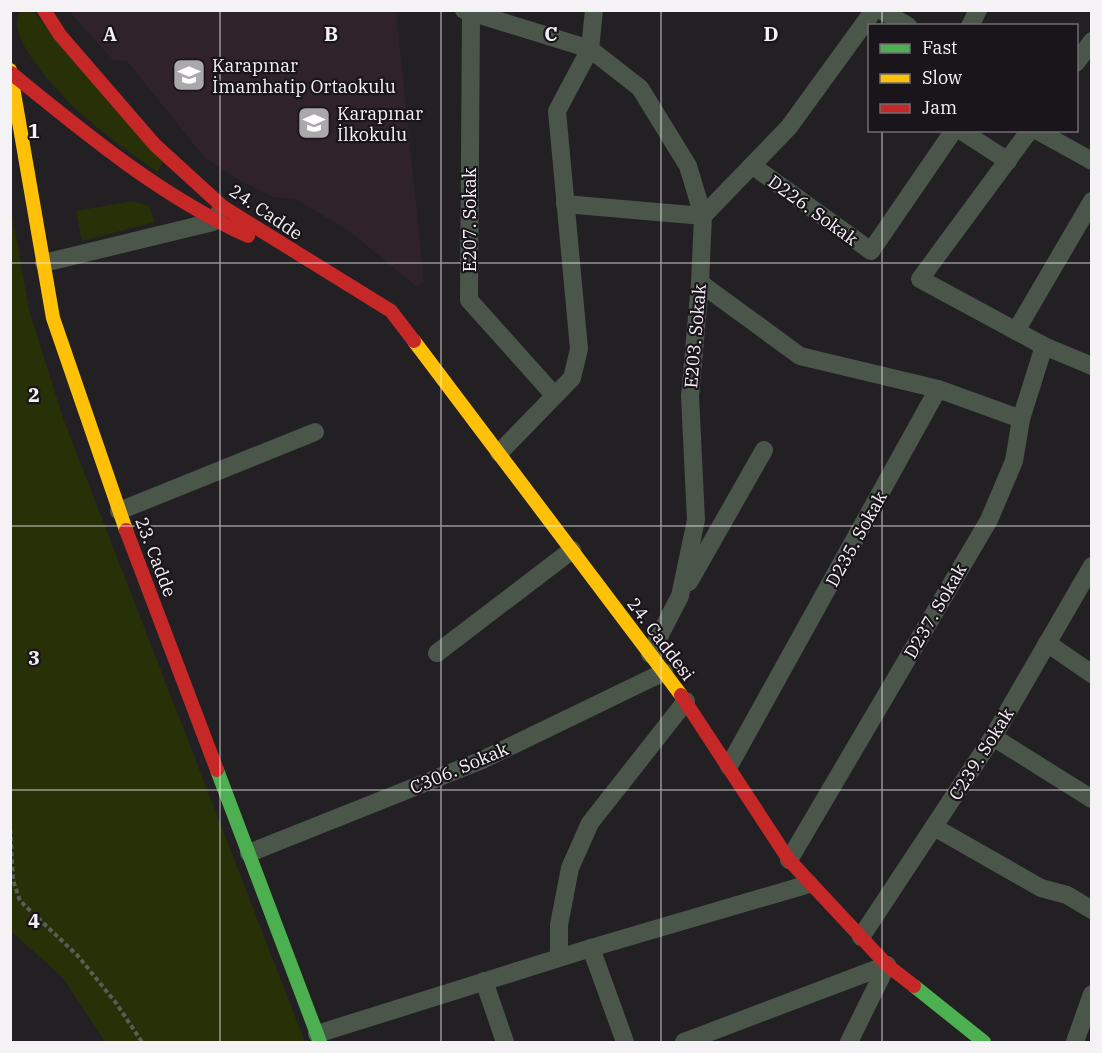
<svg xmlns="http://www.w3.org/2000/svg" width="1102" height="1053" font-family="'IBM Plex Serif',serif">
<rect width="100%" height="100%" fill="#222023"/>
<path fill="#30222b" d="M69 11H396L424 282 417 287 349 231 295 199 274 197 242 182 205 158 127 61 113 60Z"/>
<g fill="#283008">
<path d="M21 11H33L163 162 157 172C133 154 105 136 83 115 65 99 0 34 21 11Z"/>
<path d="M132 201 149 206 155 222 82 241 76 211Z"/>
<path d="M11 208 29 310 63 418 305 1042H105L63 978 11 931Z"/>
</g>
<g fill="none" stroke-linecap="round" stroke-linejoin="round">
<path stroke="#575d57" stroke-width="4" stroke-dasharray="4.5 3" stroke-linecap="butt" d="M10 822 13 880 20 901 78 956 116 1003 142 1042"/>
<g stroke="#4b564b" stroke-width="18">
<path d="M464 10 590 49 640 88 688 166 703 216 700 283 690 396 696 520 680 596 650 654"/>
<path d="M881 10 908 26"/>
<path d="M471 13 469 300 554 395"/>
<path d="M970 26 978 10"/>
<path d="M1076 63 1092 41"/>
<path d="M960 130 1008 161"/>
<path d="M1030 130 920 279 1044 346 1092 366"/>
<path d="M1036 130 1092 161"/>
<path d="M753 166 871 251 954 130"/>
<path d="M565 204 703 216 789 127 874 10"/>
<path d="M44 263 213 222 217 215"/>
<path d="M700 283 800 356 938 389"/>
<path d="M1016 331 1092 201"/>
<path d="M499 453 572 378 579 349 557 111 590 49 594 10"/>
<path d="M119 511 315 432"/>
<path d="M689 582 764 450"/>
<path d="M1047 643 1092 674"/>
<path d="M437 653 572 550"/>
<path d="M993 737 1092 799"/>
<path d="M729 766 938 389 1021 419"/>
<path d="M934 827 1041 888 1067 895 1092 910"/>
<path d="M249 853 480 761 664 672"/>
<path d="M789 860 989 520 1014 461 1021 419 1044 346"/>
<path d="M861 937 993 737 1092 566"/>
<path d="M591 948 625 1042"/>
<path d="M559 957V925L570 868 590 823 686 701"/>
<path d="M484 981 505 1042"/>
<path d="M317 1034 591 948 809 884"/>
<path d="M684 1042 887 965"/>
<path d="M849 1042 887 965"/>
<path d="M1075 1042 1092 994"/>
</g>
<g stroke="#4caf50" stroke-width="14">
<path d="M217 770 320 1042"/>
<path d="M914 986 984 1042"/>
</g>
<g stroke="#ffc107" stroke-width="14">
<path d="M10 70 53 318 126 530"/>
<path d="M414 341 681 695"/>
</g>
<g stroke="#c62828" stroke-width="14">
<path d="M44 10 60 35 155 145 223 207 391 311 414 341"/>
<path d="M11 73C86 134 159 195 248 236"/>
<path d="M126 530 217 770"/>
<path d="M681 695 789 860 887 965 914 986"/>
</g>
</g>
<path fill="none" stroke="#f5f2f5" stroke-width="1.5" stroke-opacity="0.55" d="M220 10V1042M441 10V1042M661 10V1042M882 10V26M882 130V1042M10 263H1092M10 526H1092M10 790H1092"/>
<defs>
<symbol id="school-square" viewBox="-11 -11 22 22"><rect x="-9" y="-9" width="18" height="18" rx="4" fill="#aba8ac" stroke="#1a151a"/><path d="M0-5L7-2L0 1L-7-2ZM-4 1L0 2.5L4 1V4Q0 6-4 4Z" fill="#fff"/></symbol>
</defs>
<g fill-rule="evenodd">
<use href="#school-square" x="170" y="56" width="38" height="38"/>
<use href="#school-square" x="295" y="104" width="38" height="38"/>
</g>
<g text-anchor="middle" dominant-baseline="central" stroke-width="4.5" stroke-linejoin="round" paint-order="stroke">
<g font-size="18" fill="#f5f2f5" stroke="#1a151a" text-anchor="start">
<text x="212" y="65">Karapınar<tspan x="212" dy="21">İmamhatip Ortaokulu</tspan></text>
<text x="337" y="113">Karapınar<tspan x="337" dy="21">İlkokulu</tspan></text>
</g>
<g font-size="18" fill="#f5f2f5" stroke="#1a151a">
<text transform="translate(813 210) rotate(36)">D226. Sokak</text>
<text transform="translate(266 212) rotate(34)">24. Cadde</text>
<text transform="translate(469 220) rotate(-90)">E207. Sokak</text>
<text transform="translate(695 336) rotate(-85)">E203. Sokak</text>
<text transform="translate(856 539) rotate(-61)">D235. Sokak</text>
<text transform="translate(156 557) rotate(69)">23. Cadde</text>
<text transform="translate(935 611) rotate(-60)">D237. Sokak</text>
<text transform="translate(661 639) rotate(53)">24. Caddesi</text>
<text transform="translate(981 754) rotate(-58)">C239. Sokak</text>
<text transform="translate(459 768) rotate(-23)">C306. Sokak</text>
</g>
</g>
<g font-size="20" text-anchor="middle" font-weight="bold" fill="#f5f2f5" stroke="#1a151a" stroke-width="4.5" stroke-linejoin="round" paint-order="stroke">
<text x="110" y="41">A</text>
<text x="331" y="41">B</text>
<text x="551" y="41">C</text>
<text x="771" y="41">D</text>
<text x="34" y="138">1</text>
<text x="34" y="402">2</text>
<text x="34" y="665">3</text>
<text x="34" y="928">4</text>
</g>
<rect width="1102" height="1053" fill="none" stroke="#f5f2f5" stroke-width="24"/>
<rect x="868" y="24" width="210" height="108" fill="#1a151a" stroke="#726d72" stroke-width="1.5"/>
<rect x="880" y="44" width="30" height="9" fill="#4caf50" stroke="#726d72" stroke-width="1.5"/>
<text x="922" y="54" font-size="18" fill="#f5f2f5">Fast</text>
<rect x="880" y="74" width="30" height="9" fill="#ffc107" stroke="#726d72" stroke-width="1.5"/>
<text x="922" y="84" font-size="18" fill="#f5f2f5">Slow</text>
<rect x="880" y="104" width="30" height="9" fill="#c62828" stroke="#726d72" stroke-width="1.5"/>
<text x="922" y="114" font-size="18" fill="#f5f2f5">Jam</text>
</svg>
